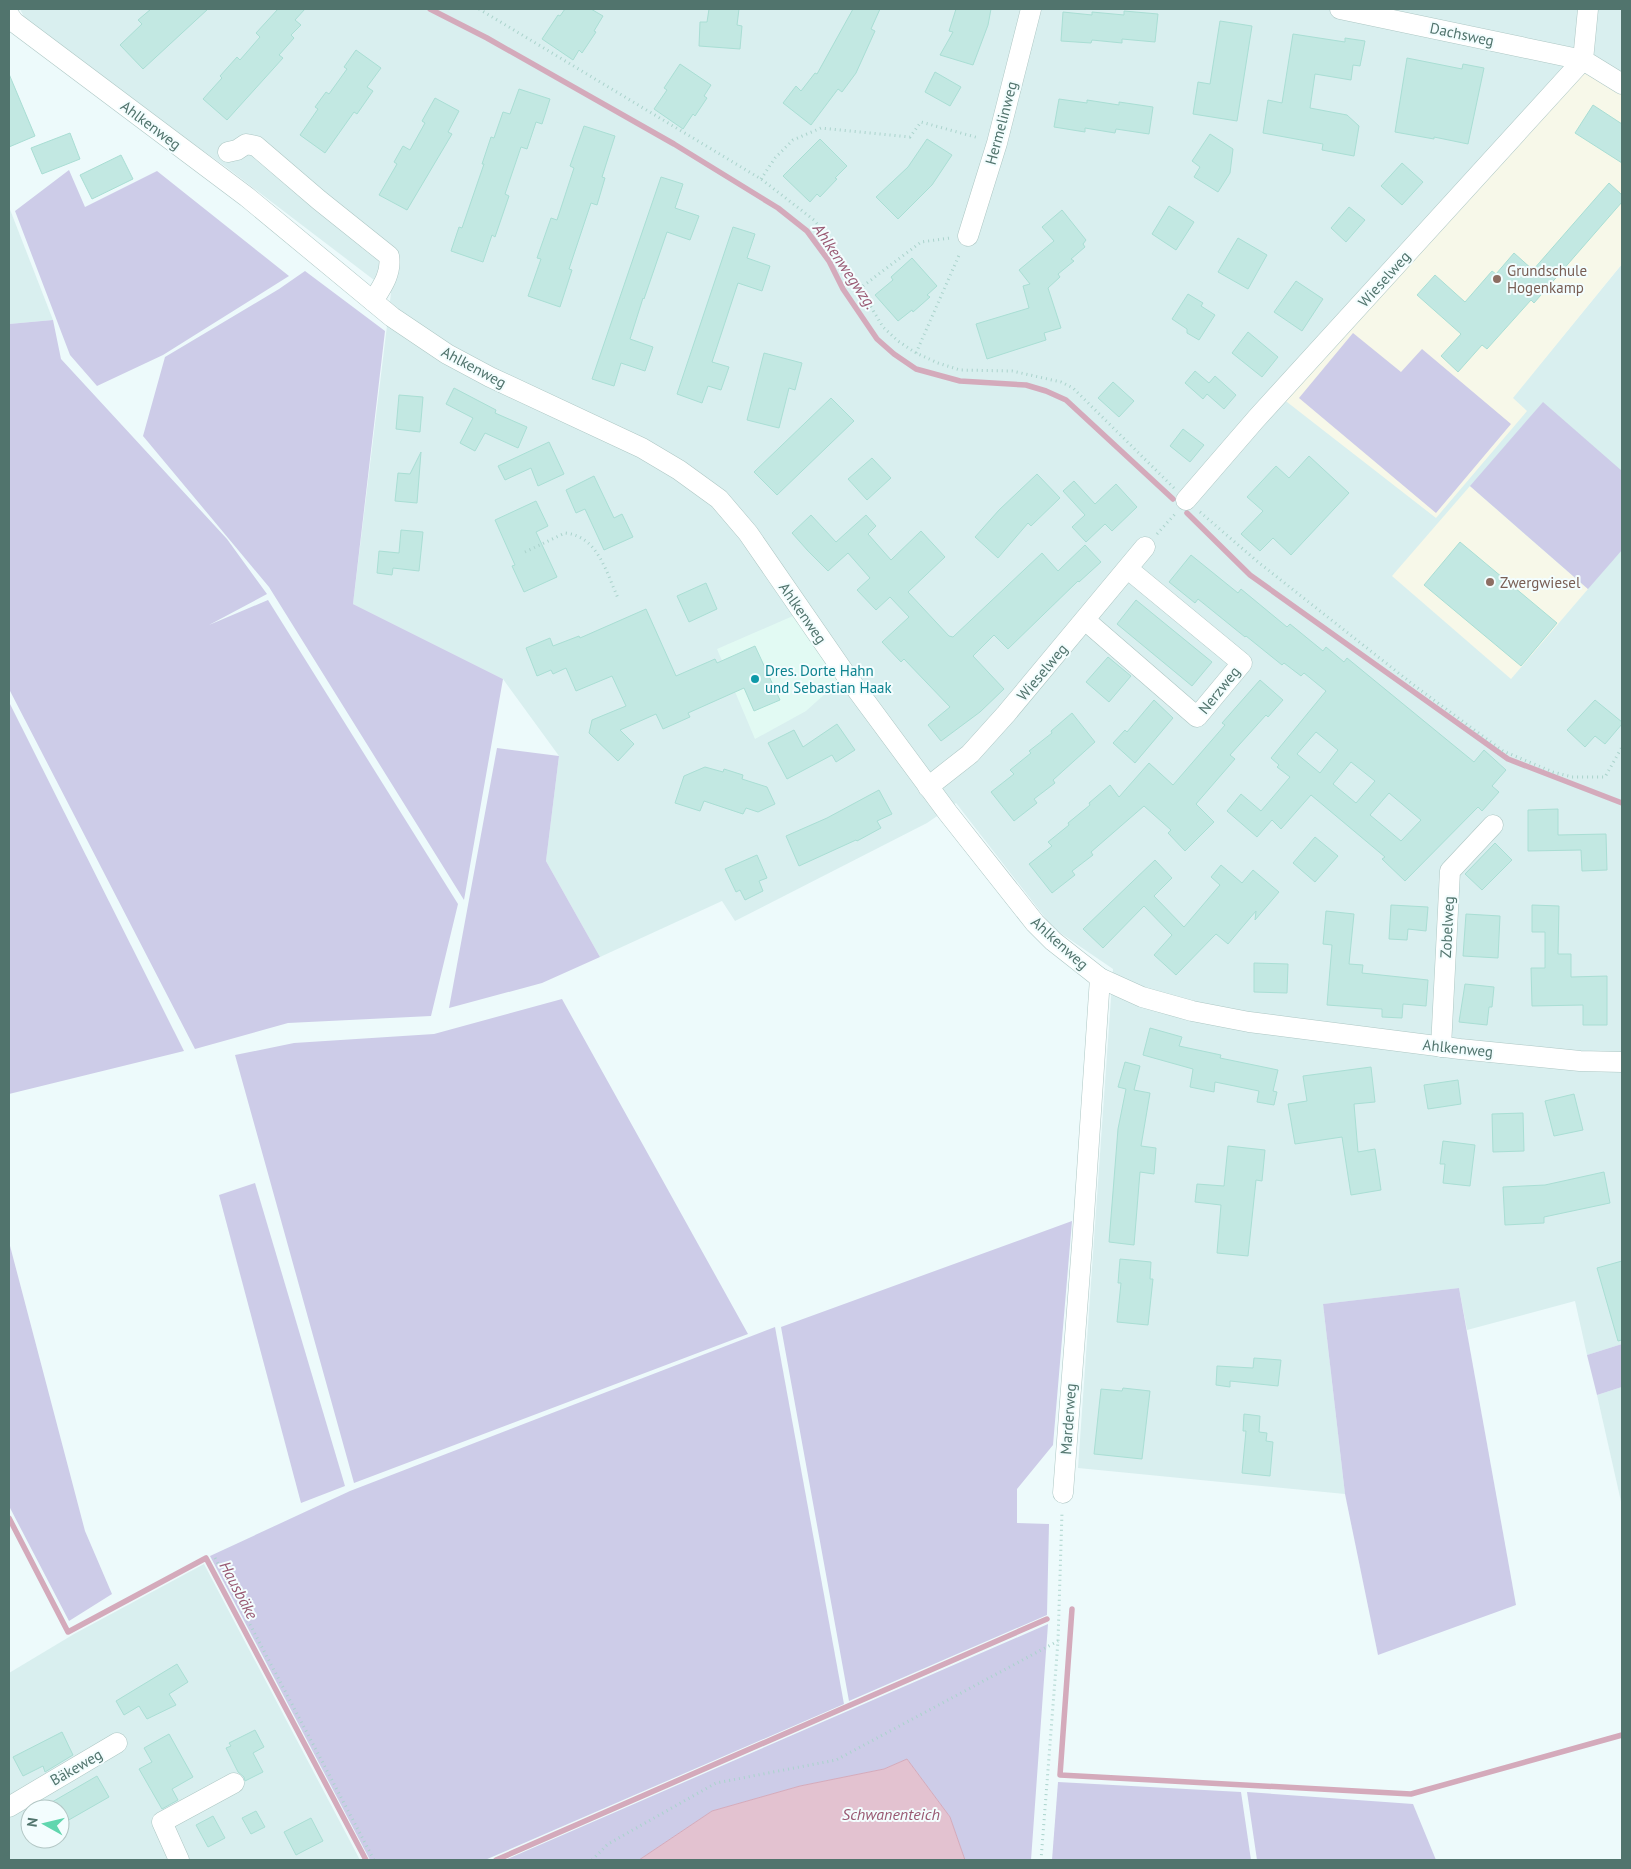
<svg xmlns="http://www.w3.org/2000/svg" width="1631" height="1869" font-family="'PT Sans',sans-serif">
<rect width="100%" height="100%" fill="#edfafb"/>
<g fill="#d9efef" fill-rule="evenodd">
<path d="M20 9H1622V84L1278 395 1526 411 1512 398 1622 264V1344L1587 1355 1575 1301 1467 1330 1459 1288 1323 1304 1345 1494 1078 1468 1113 969 1053 928 956 803 927 823 735 921 722 901 600 957 546 861 559 756 503 679 353 604 391 293 226 167 91 72 25 19Z"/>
<path d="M9 207 53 320 9 324Z"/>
<path d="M1622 1387V1506L1597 1395Z"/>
<path d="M204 1564 360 1860H9V1673L74 1634ZM30 1809H60V1839H30Z"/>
</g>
<path fill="#e2faf3" d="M802 612 846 675 806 711 755 739 717 649Z"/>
<g fill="#f7f8e9">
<path d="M1583 60 1622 84V264L1513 398 1527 411 1436 518 1278 395Z"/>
<path d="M1470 486 1588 589 1511 679 1392 576Z"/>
</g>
<g fill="#cdcce8">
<path d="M69 170 85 207 157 171 289 276 163 355 97 386 70 355 15 211Z"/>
<path d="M305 271 385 331 353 604 503 679 464 900 269 587 143 436 165 357 279 289Z"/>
<path d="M53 320 61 359 227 539 267 594 209 625 268 600 458 904 431 1016 288 1023 195 1049 9 689V324Z"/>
<path d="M1353 333 1401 372 1422 349 1511 424 1436 513 1299 398Z"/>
<path d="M1543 402 1622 471V550L1588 589 1470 486Z"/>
<path d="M9 702 184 1051 9 1094Z"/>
<path d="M497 748 559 756 546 861 600 957 542 983 449 1008Z"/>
<path d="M562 999 748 1334 354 1483 235 1055 294 1043 434 1034Z"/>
<path d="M255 1183 345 1486 301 1503 219 1195Z"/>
<path d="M1072 1221 1053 1445 1017 1489V1523L1049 1524 1047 1615 849 1701 781 1327Z"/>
<path d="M9 1242 85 1531 112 1594 69 1621 9 1506Z"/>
<path d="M1459 1288 1516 1605 1378 1655 1345 1494 1323 1304Z"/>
<path d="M775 1327 844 1704 485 1860H370L210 1556 350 1491Z"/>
<path d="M1622 1344V1387L1597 1395 1587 1355Z"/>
<path d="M1048 1624 1031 1860H965L950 1817 907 1759 884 1769 800 1786 712 1811 639 1860H505Z"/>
<path d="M1058 1782 1241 1792 1251 1860H1052Z"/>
<path d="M1247 1792 1413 1804 1436 1860H1257Z"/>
</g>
<path fill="#e3c2d0" stroke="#d4aabb" d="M907 1759 950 1817 965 1860H639L712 1811 800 1786 884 1769Z"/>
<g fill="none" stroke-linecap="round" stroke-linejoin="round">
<g stroke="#d4aabb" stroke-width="5.5">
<path d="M430 9 487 38 674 144 778 208 807 231 829 261 843 289 877 339 894 354 916 369 960 381 1026 385 1046 391 1066 400 1173 499"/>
<path d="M1187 513 1250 575 1508 759 1622 803"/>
<path d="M9 1518 68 1632 206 1558 366 1860"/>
<path d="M1072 1609 1060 1775 1411 1794 1622 1735"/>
<path d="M496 1860 1047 1619"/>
</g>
</g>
<g fill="#c2e8e2" stroke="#a9ded4" fill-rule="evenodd">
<path d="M151 9H208L143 69 120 45 142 24 138 20Z"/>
<path d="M278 9H305L295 20 301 25 291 35 294 38 279 55 283 58 227 120 203 99 222 78 220 76 237 57 240 60 260 37 256 33Z"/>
<path d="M565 9H591L603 16 594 31 596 32 582 53 579 50 573 60 542 39 558 15 560 16Z"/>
<path d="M709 9H739L737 25 742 26 740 49 699 46 700 22H707Z"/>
<path d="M853 9H880L871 29 875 31 856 73 842 92 838 89 811 125 783 103 796 86 801 91 815 73 817 74Z"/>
<path d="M956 9H991L988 25 973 65 940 55 953 32 949 31Z"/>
<path d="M1124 11 1158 14 1155 42 1122 39V43L1092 40 1091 43 1061 41 1063 12 1092 15V12L1124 15Z"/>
<path d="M1220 21 1252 26 1237 121 1193 114 1198 82 1210 84Z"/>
<path d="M1293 34 1345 42V38L1365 41 1360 66 1353 65 1351 80 1315 74 1310 108 1347 115 1359 126 1354 156 1322 150 1323 144 1263 133 1268 100 1282 103Z"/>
<path d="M356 50 381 68 367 87 373 91 357 114 354 112 325 153 300 135 318 109 315 107 326 92 329 94 347 69 344 67Z"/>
<path d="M1407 58 1462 69 1463 64 1484 68 1468 144 1434 137V139L1395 132Z"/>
<path d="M680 64 711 85 704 96 707 98 695 116 693 114 683 129 654 109 667 90 664 88Z"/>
<path d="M935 72 961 87 950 106 925 92Z"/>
<path d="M9 74 35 136 9 147Z"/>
<path d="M519 89 550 99 542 124 536 122 527 149 521 147 505 194 509 196 495 237 492 235 483 262 451 251 459 227 462 228 484 164H482L491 137 494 138 503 112 510 114Z"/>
<path d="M435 98 459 111 448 132 452 134 407 210 379 195 397 164 394 162 403 146 410 150 425 123 422 121Z"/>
<path d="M1059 99 1087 103V100L1119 105V102L1153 107 1149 134 1116 129 1115 133 1085 128V132L1054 127Z"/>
<path d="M1593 105 1622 124V163L1575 133Z"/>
<path d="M584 126 615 136 602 177 605 178 597 205 591 203 569 269 572 270 560 307 528 296 541 259 537 258 551 218 557 220 574 168 570 166Z"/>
<path d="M70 133 80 159 42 174 31 148Z"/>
<path d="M1210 134 1233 149 1230 173 1218 192 1194 177 1200 167 1192 161Z"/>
<path d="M820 139 847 166 835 178 837 179 820 197 817 194 810 202 783 176Z"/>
<path d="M927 139 952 155 932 185 898 219 876 197 908 167Z"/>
<path d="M121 155 133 179 92 199 80 175Z"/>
<path d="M1402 163 1423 182 1402 205 1381 186Z"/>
<path d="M661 177 683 184 675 208 699 216 690 240 667 232 644 299 643 298 630 339 653 347 645 371 621 363 614 386 592 379Z"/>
<path d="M1609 183 1622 195V202L1534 303 1531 300 1487 349 1482 345 1458 372 1441 356 1461 334 1417 295 1435 275 1465 302 1492 271 1496 274 1514 253 1533 270Z"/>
<path d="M1169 206 1194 222 1176 250 1152 234Z"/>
<path d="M1349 207 1365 220 1346 242 1331 228Z"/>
<path d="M1062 210 1086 240 1083 244 1085 247 1071 259 1074 261 1058 274 1060 277 1048 288 1061 328 1044 333 1046 340 987 359 976 324 1029 308 1023 286 1030 284 1019 270 1054 241 1042 227Z"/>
<path d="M733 227 755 234 747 258 770 266 762 291 738 283 712 362 729 367 721 390 708 386 702 403 677 394Z"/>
<path d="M1238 238 1267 255 1248 289 1218 272Z"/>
<path d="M912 258 937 286 927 295 930 297 913 312 912 310 898 321 875 295 893 280 891 277Z"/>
<path d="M1296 281 1323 299 1302 331 1274 312Z"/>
<path d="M1188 294 1203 303 1201 306 1215 315 1199 340 1187 333V329L1172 319Z"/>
<path d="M1248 332 1278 357 1262 377 1232 353Z"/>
<path d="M764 353 802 363 795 390 789 388 779 428 747 420Z"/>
<path d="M1195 371 1209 383 1215 376 1236 395 1224 409 1207 394 1203 399 1185 383Z"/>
<path d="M1113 382 1134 401 1119 417 1098 398Z"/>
<path d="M454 388 496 410 495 413 527 427 518 448 485 433 475 451 460 443 473 418 446 404Z"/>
<path d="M399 395 423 397 420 432 396 429Z"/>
<path d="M831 398 854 421 777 495 754 472Z"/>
<path d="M1183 429 1204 445 1190 462 1170 446Z"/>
<path d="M549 442 564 474 538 486 531 468 505 480 498 466Z"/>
<path d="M421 452 417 503 395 501 398 473 410 474Z"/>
<path d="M1309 456 1349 493 1291 555 1273 538 1260 551 1241 534 1263 511 1247 497 1276 466 1289 478Z"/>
<path d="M872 458 891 478 867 500 848 479Z"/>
<path d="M1037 474 1060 498 1031 526 1028 523 998 558 975 537 999 510Z"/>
<path d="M594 476 614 518 622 514 633 537 604 550 585 509 576 513 566 490Z"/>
<path d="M1074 481 1095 504 1116 484 1137 507 1112 531 1105 524 1086 542 1072 527 1085 515 1063 491Z"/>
<path d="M536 501 548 526 536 532 557 577 524 592 512 566 515 565 495 520Z"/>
<path d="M811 515 836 542 866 515 876 526 868 534 891 560 921 531 945 557 908 592 949 636 953 637 1042 553 1058 571 1085 545 1101 562 1079 582 1078 581 1008 649 994 635 973 656 1004 689 980 712 941 741 928 725 950 707 904 659 901 662 882 642 909 617 890 597 876 610 857 590 870 578 848 553 828 571 808 551 792 533Z"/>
<path d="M401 530 423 532 419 571 393 568 392 575 377 573 379 551 399 553Z"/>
<path d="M1460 542 1557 623 1521 666 1424 585Z"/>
<path d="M1191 555 1238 593 1241 589 1287 627 1290 624 1323 651 1326 647 1344 662 1347 658 1474 762 1484 750 1506 770 1492 786 1499 792 1482 811 1478 807 1405 881 1382 859 1385 857 1311 795 1281 829 1272 820 1257 837 1227 811 1241 794 1261 811 1290 777 1277 767 1279 765 1271 758 1326 691 1304 673 1301 676 1284 663 1282 665 1246 636 1245 637 1198 599 1195 603 1169 582ZM1316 732 1338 750 1320 773 1297 754ZM1351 762 1375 781 1356 803 1333 784ZM1389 793 1421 820 1401 841 1370 815Z"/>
<path d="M706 583 717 609 689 622 677 596Z"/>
<path d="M1136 600 1212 662 1192 686 1117 624Z"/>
<path d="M646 609 676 676 715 659 717 663 755 646 780 700 754 711 744 688 688 713 690 717 663 729 656 714 620 730 634 744 618 761 589 733 592 720 626 706 612 676 576 691 566 668 553 674 551 670 537 676 526 648 550 638 553 646 579 636 580 638Z"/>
<path d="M1108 657 1131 676 1109 702 1086 682Z"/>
<path d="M1260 680 1283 700 1268 717 1266 715 1230 755 1235 759 1196 804 1214 822 1185 851 1168 833 1171 830 1144 806 1091 852 1093 855 1072 871 1075 875 1052 893 1029 864 1052 846 1048 842 1069 825 1068 823 1090 805 1089 803 1110 785 1119 797 1149 763 1173 785 1225 725 1222 723Z"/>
<path d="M1154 700 1173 718 1135 763 1113 743 1125 730 1127 732Z"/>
<path d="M1595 700 1622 722V724L1605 744 1595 736 1585 747 1567 730Z"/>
<path d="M1072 713 1095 742 1053 780 1055 783 1034 799 1037 803 1014 821 991 792 1014 774 1010 770 1031 753 1029 751 1052 733 1051 731Z"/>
<path d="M837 724 855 750 836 762 832 755 787 779 768 743 794 730 803 747Z"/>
<path d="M705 767 723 772 724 769 743 775 742 779 767 787 775 804 758 812 746 808 743 814 704 801 700 811 675 803 684 776Z"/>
<path d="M879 790 892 814 877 821 881 828 857 841 856 840 799 866 786 836 827 818Z"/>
<path d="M1558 809V835L1606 834 1607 870 1582 871 1581 850 1528 851V810Z"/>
<path d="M1315 837 1338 856 1315 882 1293 863Z"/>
<path d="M1495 843 1512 860 1482 890 1465 874Z"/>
<path d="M757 855 767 878 759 881 763 891 745 900 740 890 736 892 725 869Z"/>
<path d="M1155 860 1172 878 1154 896 1184 927 1220 885 1211 877 1221 865 1242 883 1253 870 1279 892 1255 920 1256 911 1228 944 1216 934 1176 975 1154 955 1172 935 1144 906 1103 948 1083 929Z"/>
<path d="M1391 905 1428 907 1426 931 1408 929 1407 940 1389 939Z"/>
<path d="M1532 905 1559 906 1558 954H1571V977L1607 976V1025H1583V1005L1532 1006 1531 968H1545V932H1532Z"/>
<path d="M1326 911 1354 914 1349 964 1363 965 1362 973 1428 980 1426 1006 1403 1004 1402 1018 1382 1017V1009L1327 1005 1332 945 1323 944Z"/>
<path d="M1466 914 1500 916 1498 958 1463 956Z"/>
<path d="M1254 963 1288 964 1287 993 1254 992Z"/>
<path d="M1465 984 1494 987 1492 1007H1489L1487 1025 1459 1022Z"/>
<path d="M1150 1028 1182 1037 1179 1046 1221 1055 1220 1058 1278 1070 1273 1091 1277 1092 1274 1105 1257 1102 1259 1091 1215 1082 1214 1092 1190 1087 1193 1069 1143 1055Z"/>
<path d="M1125 1062 1140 1066 1134 1090 1150 1093 1141 1146 1156 1148 1154 1174 1140 1172 1134 1245 1109 1242 1118 1129 1126 1089 1118 1087Z"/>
<path d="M1371 1067 1375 1102 1354 1104 1358 1152 1375 1149 1381 1190 1351 1195 1342 1137 1295 1144 1288 1104 1307 1101 1303 1076Z"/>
<path d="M1458 1080 1461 1104 1428 1109 1424 1085Z"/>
<path d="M1574 1094 1583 1130 1554 1136 1545 1101Z"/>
<path d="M1523 1113 1524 1151 1493 1152 1492 1114Z"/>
<path d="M1443 1141 1475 1145 1470 1186 1443 1183 1445 1164H1440Z"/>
<path d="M1228 1146 1265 1150 1262 1181 1256 1180 1248 1256 1217 1253 1221 1205 1195 1202 1197 1184 1224 1186Z"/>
<path d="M1604 1172 1610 1203 1544 1217V1223L1505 1225 1503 1187 1545 1185Z"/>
<path d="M1120 1259 1151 1262 1150 1279H1153L1148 1325 1117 1322 1121 1283H1118Z"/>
<path d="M1622 1261V1340L1618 1341 1597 1268Z"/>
<path d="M1254 1358 1281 1360 1278 1386 1230 1381V1387L1216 1385 1217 1366 1253 1368Z"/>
<path d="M1123 1388 1150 1391 1142 1459 1094 1454 1101 1389 1122 1391Z"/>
<path d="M1244 1414 1260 1416 1259 1432 1267 1433 1266 1441 1273 1442 1270 1476 1242 1473 1246 1431H1243Z"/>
<path d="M177 1664 188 1682 169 1694 176 1705 147 1719 139 1706 124 1715 116 1701Z"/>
<path d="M255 1730 264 1747 253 1753 263 1772 245 1781 244 1777 238 1772 226 1748 231 1746 229 1743Z"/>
<path d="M62 1732 73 1755 45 1772 43 1766 23 1776 13 1757Z"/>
<path d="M169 1734 193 1777 172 1789 178 1800 162 1809 139 1769 152 1762 144 1748Z"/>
<path d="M97 1776 109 1797 60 1825V1809H40Z"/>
<path d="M256 1811 265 1827 251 1834 242 1818Z"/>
<path d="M213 1816 225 1838 208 1847 196 1825Z"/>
<path d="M311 1818 323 1841 296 1855 284 1832Z"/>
</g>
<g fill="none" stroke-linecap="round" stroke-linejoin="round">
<defs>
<g id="minor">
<path d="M1340 9 1583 60"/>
<path d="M1588 9 1583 60 1622 84"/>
<path d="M9 15 14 22 247 197 392 317 447 354 490 377 642 448 679 470 719 499 748 533 846 675 948 813 1035 923 1053 941 1100 978 1142 997 1192 1011 1249 1022 1460 1049 1580 1061 1622 1062"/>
<path d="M228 152 237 150 246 144 256 146 319 200 389 256C392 273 382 287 373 301"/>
<path d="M968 236 997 143 1031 9"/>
<path d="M1186 500 1256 419 1583 60"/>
<path d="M1085 620 1197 717 1242 663 1128 569"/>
<path d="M928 787 970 754 1006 714 1145 547"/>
<path d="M1441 1047 1450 871 1493 825"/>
<path d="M1063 1493 1082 1245 1100 978"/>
<path d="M9 1807 117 1743"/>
<path d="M179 1860 162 1822 234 1783"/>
</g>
</defs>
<use href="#minor" stroke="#adc7c4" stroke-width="21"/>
<g stroke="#aad3cc" stroke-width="3" stroke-dasharray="1 4" stroke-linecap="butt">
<path d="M479 9 761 179 814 220 830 239 883 327 898 341 916 353 938 363 960 370 1012 371 1061 382 1073 388 1174 488"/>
<path d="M761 179 775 158 793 140 821 128 910 137 921 122 979 138"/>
<path d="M859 289 921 242 950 238"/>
<path d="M916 353 960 253"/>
<path d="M1200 512 1258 562 1415 686 1503 751 1553 772 1572 777H1605L1622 747"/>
<path d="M1157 534 1175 514"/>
<path d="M525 552 565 533C598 536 606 572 618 598"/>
<path d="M215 1558 374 1860"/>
<path d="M592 1860 608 1844 716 1783 836 1760 1058 1641"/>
<path d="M1041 1860 1058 1641 1062 1512"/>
</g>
<use href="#minor" stroke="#fff" stroke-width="20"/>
</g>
<g fill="#8d6e63" stroke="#f3fdfe" stroke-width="2">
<circle cx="1497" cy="279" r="5"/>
<circle cx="1490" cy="582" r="5"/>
</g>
<circle fill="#0f9aa8" stroke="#f3fdfe" stroke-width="2" cx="755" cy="679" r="5"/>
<g text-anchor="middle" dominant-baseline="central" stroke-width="4" stroke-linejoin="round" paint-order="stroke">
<g font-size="15" fill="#51746d" stroke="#f3fdfe">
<text transform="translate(1462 34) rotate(12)">Dachsweg</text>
<text transform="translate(1001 123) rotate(-75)">Hermelinweg</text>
<text transform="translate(151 125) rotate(37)">Ahlkenweg</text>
<text transform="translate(1384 279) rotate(-48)">Wieselweg</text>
<text transform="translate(474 367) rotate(28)">Ahlkenweg</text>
<text transform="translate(803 613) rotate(55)">Ahlkenweg</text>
<text transform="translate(1042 672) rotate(-50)">Wieselweg</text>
<text transform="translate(1219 690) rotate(-51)">Nerzweg</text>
<text transform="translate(1447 927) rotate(-87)">Zobelweg</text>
<text transform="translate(1060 943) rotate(42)">Ahlkenweg</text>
<text transform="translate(1458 1048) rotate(6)">Ahlkenweg</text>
<text transform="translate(1068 1419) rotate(-86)">Marderweg</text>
<text transform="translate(76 1767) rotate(-30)">Bäkeweg</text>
</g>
<g font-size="15" fill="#785e54" stroke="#f3fdfe" text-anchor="start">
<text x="1507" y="270">Grundschule<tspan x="1507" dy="17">Hogenkamp</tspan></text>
<text x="1500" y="582">Zwergwiesel</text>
</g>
<g font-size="15" fill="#0d838f" stroke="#f3fdfe" text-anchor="start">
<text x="765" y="670">Dres. Dorte Hahn<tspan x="765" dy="17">und Sebastian Haak</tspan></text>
</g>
<g font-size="16" font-style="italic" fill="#995872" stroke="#f3fdfe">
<text transform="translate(845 266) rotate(56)">Ahlkenwegwzg.</text>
<text transform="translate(239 1590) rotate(62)">Hausbäke</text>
<text x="891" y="1814">Schwanenteich</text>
</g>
</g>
<rect width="1631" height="1869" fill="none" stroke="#51746d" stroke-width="20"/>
<g transform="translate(45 1824) rotate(278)"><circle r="24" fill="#f3fdfe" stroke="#b2c6c4"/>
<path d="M0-4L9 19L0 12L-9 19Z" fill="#60d6ae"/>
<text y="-8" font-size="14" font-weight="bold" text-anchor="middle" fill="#51746d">N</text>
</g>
</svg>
